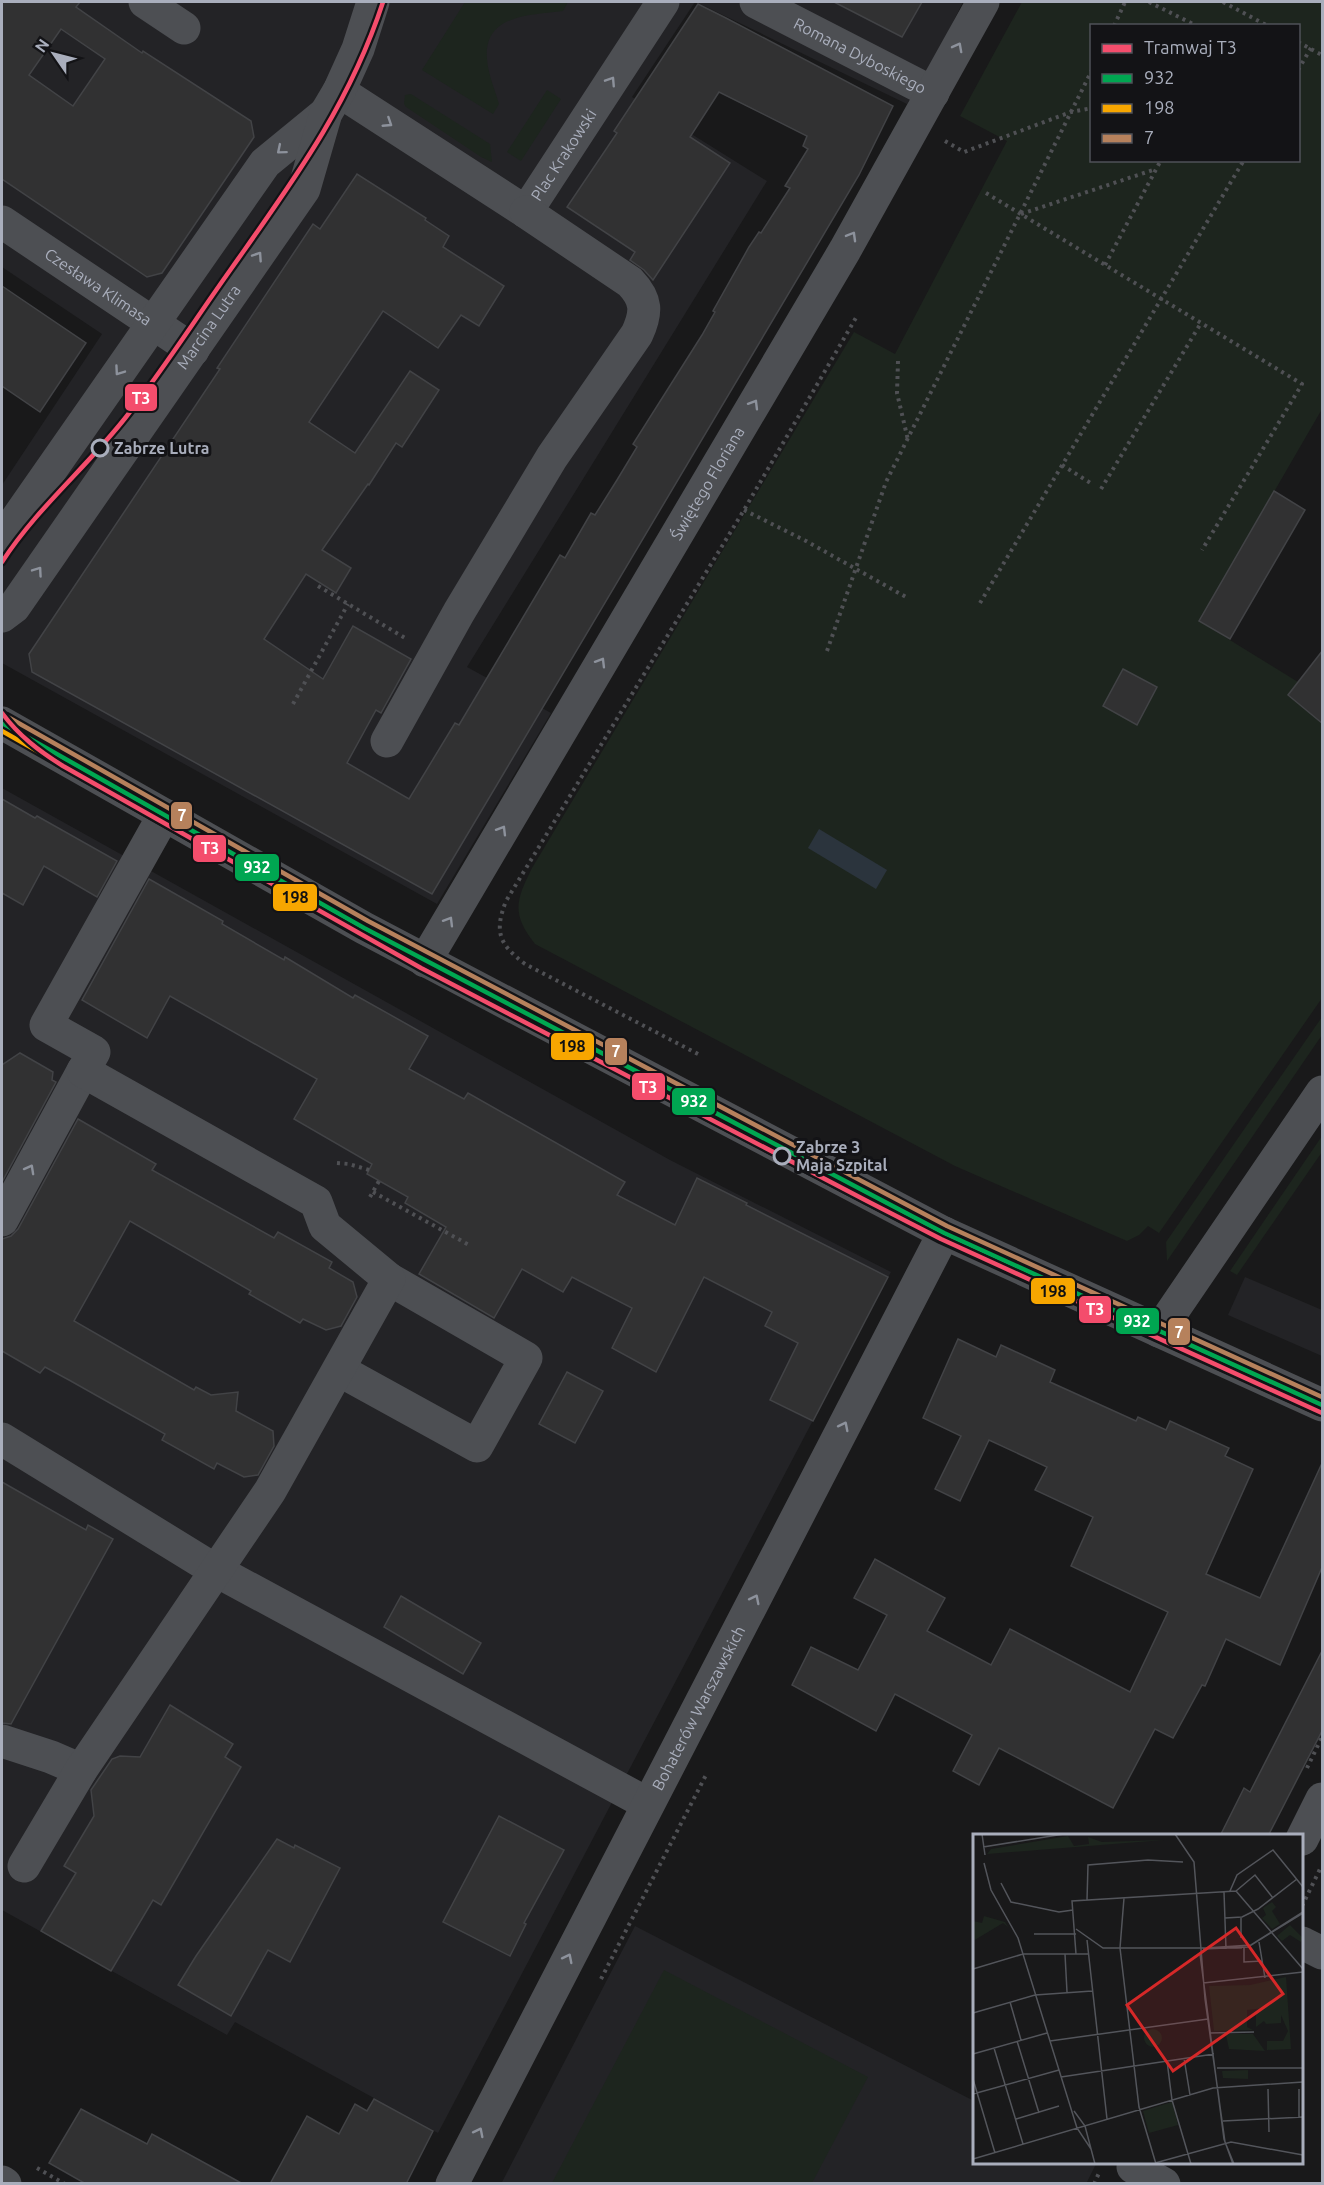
<svg xmlns="http://www.w3.org/2000/svg" width="1324" height="2185" font-family="Ubuntu,sans-serif">
<rect width="100%" height="100%" fill="#19191a"/>
<g fill="#232326">
<path d="M2 2H695L632 97 767 181 467 667 551 713 437 904 2 663V485L102 334 2 267Z"/>
<path d="M696 2H963L938 52 907 104Z"/>
<path d="M2 788 670 1160 891 1272 438 2133 235 2022 227 2035 2 1910Z"/>
<path d="M1245 1277 1322 1310V1356L1228 1315Z"/>
<path d="M635 1926 974 2101V2162H1094L1096 2164 1086 2184H501Z"/>
</g>
<g fill="#1d251e" fill-rule="evenodd">
<path d="M465 2H568L563 11C532 15 483 14 487 59 488 74 495 90 499 104L493 114 422 70Z"/>
<path d="M1022 2H1322V409L1199 621 1298 682 1290 693 1322 716V998L1159 1233 1148 1226 1139 1235 1127 1241 955 1166 535 944C511 914 516 900 532 868L854 332 895 354 1007 141 960 116ZM1092 26H1298V160H1092Z"/>
<path d="M547 90 561 99 521 161 507 152Z"/>
<path d="M411 94 490 144 492 162 481 157 406 107 404 104 405 95Z"/>
<path d="M1322 1017V1035L1167 1261 1166 1242Z"/>
<path d="M1322 1136V1152L1237 1275 1230 1271Z"/>
<path d="M664 1970 868 2077 812 2183H552Z"/>
</g>
<path fill="#2b343d" d="M819 829 887 870 876 889 808 848Z"/>
<g fill="#313132" stroke="#424346" stroke-width="1.5" fill-rule="evenodd">
<path d="M2 2H80L76 7 142 53 143 51 251 121 254 137 162 273 147 277 2 179ZM61 29 105 59 73 106 29 75Z"/>
<path d="M834 2H922L902 37Z"/>
<path d="M698 4 726 18 893 106 859 175 432 894 32 672 29 654 220 369 217 368 313 224 320 229 357 174 426 218 425 220 449 236 443 247 504 286 479 326 461 315 438 348 383 311 309 422 355 453 410 371 439 390 402 447 396 443 369 485 368 484 322 550 351 568 336 593 306 574 264 639 323 679 353 626 411 659 381 713 376 710 347 763 409 799 455 723 459 725 560 555 565 558 591 513 595 515 617 480 637 447 633 444 702 335 715 312 713 311 749 247 759 232 761 233 790 188 785 186 808 149 803 146 807 136 719 92 690 137 730 163 653 280 644 270 630 260 635 252 567 207 617 133 614 131Z"/>
<path d="M2 286 86 343 40 412 2 386Z"/>
<path d="M1274 491 1305 510 1230 639 1199 621Z"/>
<path d="M1323 650V724L1288 695Z"/>
<path d="M1123 669 1157 687 1137 725 1103 706Z"/>
<path d="M2 799 35 818 37 816 117 861 97 897 44 866 23 905 2 893Z"/>
<path d="M149 879 223 921 222 924 284 960 285 957 353 998 355 995 428 1036 409 1069 464 1099 468 1093 625 1182 617 1195 675 1225 697 1178 747 1203 746 1205 888 1277 813 1421 770 1400 798 1343 765 1326 772 1312 704 1277 656 1372 612 1348 632 1308 572 1277 563 1292 522 1269 494 1318 419 1274 446 1227 405 1203 408 1197 367 1174 372 1164 294 1119 317 1079 170 996 147 1038 82 1000Z"/>
<path d="M20 1053 53 1072 52 1080 56 1082 2 1182V1065Z"/>
<path d="M78 1119 156 1164 152 1170 274 1238 278 1232 332 1262 329 1268 353 1282 357 1297 341 1326 326 1330 303 1319 300 1323 249 1294 251 1291 130 1221 74 1321 194 1390 196 1387 211 1395 238 1392 236 1411 273 1431 274 1446 258 1475 244 1477 217 1463 214 1469 162 1440 165 1434 69 1380 45 1367 40 1373 2 1351V1239L11 1236 18 1229Z"/>
<path d="M958 1339 996 1357 1001 1345 1055 1370 1050 1382 1136 1421 1138 1417 1166 1430 1170 1421 1229 1448 1225 1456 1253 1469 1206 1574 1260 1598 1323 1461V1565L1280 1665 1226 1639 1205 1686 1202 1685 1173 1738 1155 1729 1113 1808 999 1748 979 1785 953 1771 972 1735 895 1694 876 1731 792 1685 811 1647 858 1670 887 1615 854 1598 875 1559 945 1598 927 1631 991 1665 1010 1629 1130 1692 1168 1612 1071 1566 1093 1517 1035 1490 1047 1467 989 1440 960 1501 935 1489 961 1436 923 1418Z"/>
<path d="M567 1372 603 1391 575 1443 539 1424Z"/>
<path d="M2 1482 86 1530 88 1525 113 1539 11 1724 2 1723Z"/>
<path d="M401 1596 481 1643 463 1674 384 1627Z"/>
<path d="M1323 1649V1729L1268 1836H1220L1244 1788 1250 1792Z"/>
<path d="M170 1705 233 1744 225 1757 241 1767 161 1905 153 1900 111 1971 41 1931 76 1873 64 1866 94 1816 91 1790 112 1759 120 1756 140 1757Z"/>
<path d="M499 1816 564 1850 524 1923 526 1924 510 1956 443 1922Z"/>
<path d="M277 1839 294 1848 295 1845 340 1868 290 1962 268 1950 231 2016 178 1985 196 1956Z"/>
<path d="M374 2099 433 2131 406 2184H270L307 2116 339 2134 355 2104 367 2111Z"/>
<path d="M81 2109 147 2144 152 2134 243 2184H86L49 2163Z"/>
</g>
<g fill="none" stroke-linecap="round" stroke-linejoin="round">
<g stroke="#4f5054" stroke-width="4" stroke-dasharray="3 4.5" stroke-linecap="butt">
<path d="M1149 2 1197 26"/>
<path d="M1223 2 1268 26"/>
<path d="M1114 26 1125 2"/>
<path d="M1298 42 1322 55"/>
<path d="M1298 70 1311 48"/>
<path d="M945 141 964 152 1071 112 1092 108"/>
<path d="M986 193 1302 384 1202 550"/>
<path d="M1021 214 1156 169"/>
<path d="M1105 265 1161 160"/>
<path d="M898 361 897 393 908 440"/>
<path d="M1062 465 1092 484"/>
<path d="M1101 489 1201 323"/>
<path d="M744 510 806 541 906 597"/>
<path d="M318 586 405 638"/>
<path d="M980 603 1244 160"/>
<path d="M827 651 886 482 1092 70"/>
<path d="M293 704 348 604"/>
<path d="M698 1054 525 964C499 944 494 932 506 901L744 510 857 316"/>
<path d="M337 1163 349 1164 369 1170"/>
<path d="M373 1192 469 1245"/>
<path d="M370 1197 379 1181"/>
<path d="M1307 1768 1322 1737"/>
<path d="M1302 1906 1320 1869"/>
<path d="M601 1979 706 1775"/>
<path d="M37 2168 65 2184"/>
<path d="M1094 2184 1099 2173"/>
</g>
<g stroke="#4d4f53" stroke-width="33">
<path d="M145 2 184 28"/>
<path id="s1" d="M756 2 933 93"/>
<path id="s2" d="M339 91 526 212 663 2"/>
<path id="s3" d="M2 222 193 350"/>
<path d="M2 540 265 163 326 113"/>
<path id="s4" d="M2 616 14 607 304 189 326 113 339 91 358 49 373 2"/>
<path d="M2 723 364 928 944 1233 1322 1405"/>
<path d="M387 741 459 612 552 457 637 334C647 312 647 300 630 282L526 212"/>
<path id="s5" d="M425 961 845 250 983 2"/>
<path d="M2 1220 83 1071"/>
<path d="M1159 1331 1322 1092"/>
<path d="M339 1370 477 1446 526 1358 389 1279"/>
<path d="M2 1439 215 1570 648 1804"/>
<path d="M2 1741 51 1757 81 1770"/>
<path d="M1302 1839 1322 1799"/>
<path d="M24 1866 81 1770 270 1491 389 1279 325 1226 316 1202 83 1071 94 1052 46 1025 164 815"/>
<path d="M1302 1943 1322 1953"/>
<path d="M1133 2167 1164 2184"/>
<path d="M2 2182 5 2184"/>
<path id="s6" d="M452 2184 944 1233"/>
</g>
<defs>
<path id="bus-1" d="M2 723 364 928 944 1233 1322 1405"/>
<path id="bus-2" d="M2 731 361 935 941 1240 1319 1412"/>
<path id="bus-3" d="M6 716 368 921 947 1226 1322 1397"/>
</defs>
<use href="#bus-1" stroke="#131316" stroke-width="9"/>
<use href="#bus-2" stroke="#131316" stroke-width="9"/>
<use href="#bus-3" stroke="#131316" stroke-width="9"/>
<use href="#bus-1" stroke="#00a651" stroke-width="4.5"/>
<use href="#bus-2" stroke="#f7a600" stroke-width="4.5"/>
<use href="#bus-3" stroke="#b6815c" stroke-width="4.5"/>
<defs>
<g id="tram-1">
<path d="M2 562C37 508 86 468 126 417 163 370 196 318 231 269 293 181 349 106 383 2"/>
<path d="M2 713C19 736 39 751 63 766L421 968 867 1201 941 1239 1322 1413"/>
</g>
</defs>
<use href="#tram-1" stroke="#131316" stroke-width="9"/>
<use href="#tram-1" stroke="#f44d6c" stroke-width="4.5"/>
</g>
<defs><path id="oneway-chevron" d="M-2-3.5L2.5 0L-2 3.5" fill="none" stroke-width="1.6" stroke-linecap="round" stroke-linejoin="round" transform="scale(1.5)"/></defs>
<g stroke="#8d929c">
<use href="#oneway-chevron" transform="translate(958 47) rotate(-62)"/>
<use href="#oneway-chevron" transform="translate(611 81) rotate(-57)"/>
<use href="#oneway-chevron" transform="translate(388 123) rotate(33)"/>
<use href="#oneway-chevron" transform="translate(281 150) rotate(140)"/>
<use href="#oneway-chevron" transform="translate(852 236) rotate(-60)"/>
<use href="#oneway-chevron" transform="translate(258 256) rotate(-56)"/>
<use href="#oneway-chevron" transform="translate(119 371) rotate(125)"/>
<use href="#oneway-chevron" transform="translate(754 404) rotate(-59)"/>
<use href="#oneway-chevron" transform="translate(38 571) rotate(-55)"/>
<use href="#oneway-chevron" transform="translate(601 662) rotate(-59)"/>
<use href="#oneway-chevron" transform="translate(502 830) rotate(-59)"/>
<use href="#oneway-chevron" transform="translate(449 921) rotate(-59)"/>
<use href="#oneway-chevron" transform="translate(30 1169) rotate(-61)"/>
<use href="#oneway-chevron" transform="translate(844 1426) rotate(-63)"/>
<use href="#oneway-chevron" transform="translate(755 1599) rotate(-63)"/>
<use href="#oneway-chevron" transform="translate(568 1958) rotate(-63)"/>
<use href="#oneway-chevron" transform="translate(479 2132) rotate(-63)"/>
</g>
<g fill="#131316" stroke="#a9aebc" stroke-width="3">
<circle cx="100" cy="448" r="8"/>
<circle cx="782" cy="1156" r="8"/>
</g>
<g text-anchor="middle" dominant-baseline="central" stroke-width="6" stroke-linejoin="round" paint-order="stroke">
<g font-size="16" fill="#a9aebc" stroke="#131316">
<text stroke="none"><textPath href="#s1" startOffset="117">Romana Dyboskiego</textPath></text>
<text stroke="none"><textPath href="#s2" startOffset="291">Plac Krakowski</textPath></text>
<text stroke="none"><textPath href="#s3" startOffset="116">Czesława Klimasa</textPath></text>
<text stroke="none"><textPath href="#s4" startOffset="356">Marcina Lutra</textPath></text>
<text stroke="none"><textPath href="#s5" startOffset="555">Świętego Floriana</textPath></text>
<text stroke="none"><textPath href="#s6" startOffset="536">Bohaterów Warszawskich</textPath></text>
</g>
<g font-size="16" font-weight="bold" fill="#a9aebc" stroke="#131316" text-anchor="start">
<text x="114" y="448">Zabrze Lutra</text>
<text x="796" y="1147">Zabrze 3<tspan x="796" dy="18">Maja Szpital</tspan></text>
</g>
</g>
<g transform="translate(973 1834)">
<rect width="330" height="330" fill="#19191a"/>
<path d="M95 2 101 12 116 10 115 3 129 8 191 6 14 20 18 15ZM299 68 303 73 299 77 307 90 299 95 289 84 293 81 290 74ZM11 82 32 88 35 93 30 89 0 107V87L9 89ZM317 91 330 104 328 108 317 101 309 107 304 102ZM313 143 318 215 294 216V207H310L315 197 308 181V189L293 190 291 187 283 193V179L292 174 274 176V193L280 196 241 197 236 152 277 151ZM171 204a9 9 0 1 1 18 0a9 9 0 1 1-18 0ZM243 200H280L292 217 256 215 253 201ZM275 236V245L250 244 249 237ZM199 268 205 291 176 299 170 277Z" fill="#1d251e"/>
<path fill="none" stroke="#53555b" stroke-width="1.5" d="M9 0 12 21M202 0 221 28 232 165 252 308 261 330M10 13 91 0M11 29 18 56 45 104 104 294 118 315M28 49 38 68 86 78 100 76M257 57 264 41 300 16 330 53M263 57 330 135M263 57 282 41 300 64M251 58 253 115M151 64 147 114 166 273 183 330M114 66 115 31 175 26 210 28M252 84 269 83 285 75 324 45M268 84V104M103 95 130 114H269M61 100H103M114 106 134 285M286 108 292 144M271 114V128L289 127M230 115 275 113 330 79M92 120 94 158M103 120 99 67 263 57M0 135 50 120H115M230 149 330 138M37 168 48 206M0 179 62 161 119 157M237 199 281 198M44 207 66 279M77 207 235 185M21 214 50 310M0 220 74 199M211 224 217 261M194 227 199 266 218 330M244 234H330M88 243 241 220M0 245 22 319M295 255 296 298M326 255V283M0 260 86 236M101 277 112 292 122 330M43 285 86 272M250 287 330 283M0 325 240 254 330 248M182 329 258 308 330 321M260 330 251 305 227 120 233 114 278 111 330 78"/>
<path fill="#d62828" fill-opacity="0.15" stroke="#d62828" stroke-width="3" d="M263 94 310 160 200 237 154 171Z"/>
<rect width="330" height="330" fill="none" stroke="#a9aebc" stroke-width="3"/>
</g>
<g stroke="#131316" stroke-width="2">
<rect x="124" y="383" width="34" height="29" rx="6" fill="#f44d6c"/>
<rect x="170" y="801" width="23" height="29" rx="6" fill="#b6815c"/>
<rect x="192" y="834" width="35" height="29" rx="6" fill="#f44d6c"/>
<rect x="234" y="853" width="46" height="29" rx="6" fill="#00a651"/>
<rect x="272" y="883" width="46" height="29" rx="6" fill="#f7a600"/>
<rect x="550" y="1032" width="45" height="29" rx="6" fill="#f7a600"/>
<rect x="604" y="1037" width="24" height="29" rx="6" fill="#b6815c"/>
<rect x="631" y="1072" width="35" height="29" rx="6" fill="#f44d6c"/>
<rect x="671" y="1087" width="45" height="29" rx="6" fill="#00a651"/>
<rect x="1030" y="1277" width="46" height="28" rx="6" fill="#f7a600"/>
<rect x="1078" y="1295" width="34" height="29" rx="6" fill="#f44d6c"/>
<rect x="1115" y="1307" width="45" height="28" rx="6" fill="#00a651"/>
<rect x="1167" y="1317" width="24" height="29" rx="6" fill="#b6815c"/>
</g>
<g font-size="16" text-anchor="middle" font-weight="bold" fill="#fff">
<text x="141" y="404">T3</text>
<text x="182" y="821">7</text>
<text x="210" y="854">T3</text>
<text x="257" y="873">932</text>
<text x="616" y="1057">7</text>
<text x="648" y="1093">T3</text>
<text x="694" y="1107">932</text>
<text x="1095" y="1315">T3</text>
<text x="1137" y="1327">932</text>
<text x="1179" y="1338">7</text>
</g>
<g font-size="16" text-anchor="middle" font-weight="bold" fill="#111">
<text x="295" y="903">198</text>
<text x="572" y="1052">198</text>
<text x="1053" y="1297">198</text>
</g>
<rect width="1324" height="2185" fill="none" stroke="#a9aebc" stroke-width="6"/>
<rect x="1090" y="24" width="210" height="138" fill="#131316" stroke="#4f5158" stroke-width="1.5"/>
<rect x="1102" y="44" width="30" height="9" fill="#f44d6c" stroke="#4f5158" stroke-width="1.5"/>
<text x="1144" y="54" font-size="18" fill="#a9aebc">Tramwaj T3</text>
<rect x="1102" y="74" width="30" height="9" fill="#00a651" stroke="#4f5158" stroke-width="1.5"/>
<text x="1144" y="84" font-size="18" fill="#a9aebc">932</text>
<rect x="1102" y="104" width="30" height="9" fill="#f7a600" stroke="#4f5158" stroke-width="1.5"/>
<text x="1144" y="114" font-size="18" fill="#a9aebc">198</text>
<rect x="1102" y="134" width="30" height="9" fill="#b6815c" stroke="#4f5158" stroke-width="1.5"/>
<text x="1144" y="144" font-size="18" fill="#a9aebc">7</text>
<g transform="translate(54 54) rotate(305)" stroke="#131316" stroke-width="4.5" paint-order="stroke">
<path d="M0-4.5L10 22L0 15L-10 22Z" fill="#a9aebc"/>
<text y="-9" font-size="16" font-weight="bold" text-anchor="middle" fill="#a9aebc">N</text>
</g>
</svg>
